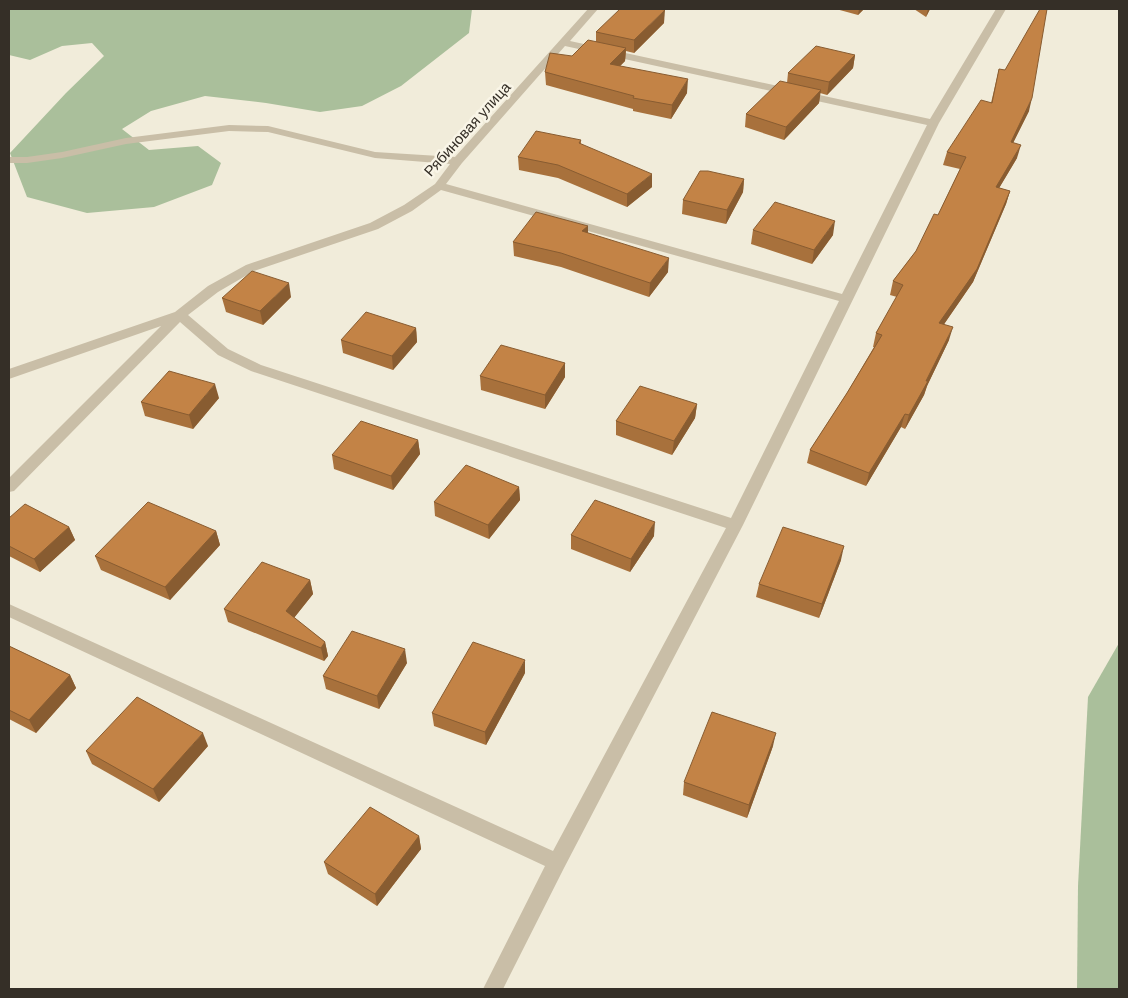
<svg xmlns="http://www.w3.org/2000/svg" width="1128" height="998" font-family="Helvetica,sans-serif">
<rect width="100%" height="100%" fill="#f1ecda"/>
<g fill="#aabf9b">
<path d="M9 9H472L469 33 401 86 362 106 320 112 266 103 205 96 151 111 122 129 149 150 198 146 221 163 212 185 154 207 87 213 27 197 10 153 66 93 104 56 92 43 62 46 30 60 9 55Z"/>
<path d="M1119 643V989H1077L1078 886 1088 697Z"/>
</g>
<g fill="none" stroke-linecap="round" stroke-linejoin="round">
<path fill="#c9bea7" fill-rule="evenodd" d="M588 9H598L570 41 930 119 996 9H1006L939 123 743 525 564 868 503 989H483L545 866 9 617V604L553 851 726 528 251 371 218 355 180 322 14 491 9 492V478L161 326 9 379V369L175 312 208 286 246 265 370 223 404 205 435 184 450 164 375 158 268 132 229 131 126 144 62 158 27 163H9V157H27L62 152 126 138 229 125 268 126 375 152 455 157ZM565 46 927 125 842 294 446 184 462 163ZM441 190 839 301 731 518 261 365 228 349 188 315 218 292 254 271 378 229 412 211Z"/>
</g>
<g fill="#a8713c">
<path d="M836 9H864L858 15Z"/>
<path d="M914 9H930L926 17Z"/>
<path d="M664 23 634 53 626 51 625 61 620 66 687 93 671 119 633 111V109L546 85 545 72 596 42V32Z"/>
<path d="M855 55 853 68 827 95 820 93 819 103 784 140 745 127 746 114 787 83 788 73Z"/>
<path d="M999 69 1029 111 1013 143 1017 158 999 188 1010 191 1006 204 973 282 944 324 949 340 927 386 924 395 905 429 901 427 866 486 807 463 810 450 847 393 874 347H873L876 333 897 297 890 295 893 281 916 251 938 215 960 169 943 165 947 152 991 103Z"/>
<path d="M581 140V144L652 187 627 207 558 178 519 170 518 157Z"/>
<path d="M744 179 743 192 726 224 682 214 683 200Z"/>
<path d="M588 226V233L668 272 649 297 561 267 514 256 513 242Z"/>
<path d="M753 230 833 235 812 264 751 244Z"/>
<path d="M291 297 263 325 226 312 222 298Z"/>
<path d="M416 328 417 342 393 370 343 353 341 340Z"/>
<path d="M565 363V377L545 409 481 390 480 376Z"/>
<path d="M219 398 193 429 145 416 141 402Z"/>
<path d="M697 404 695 418 672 455 616 435V421Z"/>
<path d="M418 440 420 454 393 490 334 469 332 455Z"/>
<path d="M519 487 520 500 489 539 435 516 434 502Z"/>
<path d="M9 518 69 527 75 540 40 572 9 556Z"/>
<path d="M216 531 220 545 170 600 101 570 95 556Z"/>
<path d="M571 535 654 536 630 572 571 549Z"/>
<path d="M841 560 819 618 756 597 759 584Z"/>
<path d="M310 580 313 594 294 618 325 642 328 656 324 661 228 622 224 609Z"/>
<path d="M9 646 70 675 76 688 36 733 9 719Z"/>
<path d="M407 663 379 709 326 689 323 676Z"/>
<path d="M525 673 486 745 434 726 432 713Z"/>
<path d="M208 746 159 802 92 764 86 751Z"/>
<path d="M773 746 747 818 683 795 684 782Z"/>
<path d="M419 836 421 849 377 906 328 874 324 862Z"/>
</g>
<g fill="#885c31">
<path d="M859 9H864L858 15Z"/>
<path d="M928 9H930L926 17Z"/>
<path d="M665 10 664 23 634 53V40Z"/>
<path d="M626 48 625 61 609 77 610 64Z"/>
<path d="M855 55 853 68 827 95 829 82Z"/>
<path d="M688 79 687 93 671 119 672 105Z"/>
<path d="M821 90 819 103 784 140 786 127Z"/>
<path d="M1032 98 1029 111 1007 155 1011 142Z"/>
<path d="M1021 145 1017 158 992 200 996 187Z"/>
<path d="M652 174V187L627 207V194Z"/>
<path d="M744 179 743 192 726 224 727 210Z"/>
<path d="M1010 191 1006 204 973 282 936 336 939 323Z"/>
<path d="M835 221 833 235 812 264 814 250Z"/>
<path d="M588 226V239L582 231Z"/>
<path d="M669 258 668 272 649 297 650 283Z"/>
<path d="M289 283 291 297 263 325 260 311Z"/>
<path d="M953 327 949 340 927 386 924 395 905 429 909 415Z"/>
<path d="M416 328 417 342 393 370 392 356Z"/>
<path d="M565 363V377L545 409V395Z"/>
<path d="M215 384 219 398 193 429 189 415Z"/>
<path d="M697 404 695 418 672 455 674 441Z"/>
<path d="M905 414 901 427 866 486 869 473Z"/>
<path d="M418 440 420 454 393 490 391 476Z"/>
<path d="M519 487 520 500 489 539 488 525Z"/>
<path d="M655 522 654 536 630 572 631 559Z"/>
<path d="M69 527 75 540 40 572 34 559Z"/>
<path d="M216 531 220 545 170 600 165 587Z"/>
<path d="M844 546 841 560 819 618 822 604Z"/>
<path d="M310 580 313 594 289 624 286 611Z"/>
<path d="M325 642 328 656 324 661 321 648Z"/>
<path d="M405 649 407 663 379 709 377 696Z"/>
<path d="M525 660V673L486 745 485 732Z"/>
<path d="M70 675 76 688 36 733 29 720Z"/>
<path d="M203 733 208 746 159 802 153 789Z"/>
<path d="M776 733 773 746 747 818 749 805Z"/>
<path d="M419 836 421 849 377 906 375 894Z"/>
</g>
<g fill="#c38346" stroke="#885c31">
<path d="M620 9H659L665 10 634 40 596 32Z"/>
<path d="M1040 9H1047L1032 98 1011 142 1021 145 996 187 1010 191 977 269 939 323 953 327 926 381H928L909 415 905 414 869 473 810 450 847 393 882 335 876 333 903 285 893 281 916 251 934 214 938 215 966 157 947 152 981 100 992 103 999 69 1005 70Z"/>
<path d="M588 40 626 48 610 64 688 79 672 105 633 98 634 96 545 72 550 53 572 56Z"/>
<path d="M816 46 855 55 829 82 788 73Z"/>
<path d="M780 81 821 90 786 127 746 114Z"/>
<path d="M536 131 581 140 579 143 652 174 627 194 558 165 518 157Z"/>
<path d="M700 171H708L744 179 727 210 683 200Z"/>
<path d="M775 202 835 221 814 250 753 230Z"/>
<path d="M536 212 588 226 582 231 669 258 650 283 561 253 513 242Z"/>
<path d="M252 271 289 283 260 311 222 298Z"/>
<path d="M366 312 416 328 392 356 341 340Z"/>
<path d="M501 345 565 363 545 395 480 376Z"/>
<path d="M169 371 215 384 189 415 141 402Z"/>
<path d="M640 386 697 404 674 441 616 421Z"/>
<path d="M361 421 418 440 391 476 332 455Z"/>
<path d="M466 465 519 487 488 525 434 502Z"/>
<path d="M595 500 655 522 631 559 571 535Z"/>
<path d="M148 502 216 531 165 587 95 556Z"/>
<path d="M25 504 69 527 34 559 9 546V518Z"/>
<path d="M783 527 844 546 822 604 759 584Z"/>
<path d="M262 562 310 580 286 611 325 642 321 648 224 609Z"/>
<path d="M352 631 405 649 377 696 323 676Z"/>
<path d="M473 642 525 660 485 732 432 713Z"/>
<path d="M9 646 70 675 29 720 9 710Z"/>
<path d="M137 697 203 733 153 789 86 751Z"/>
<path d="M712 712 776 733 749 805 684 782Z"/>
<path d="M370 807 419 836 375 894 324 862Z"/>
</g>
<g text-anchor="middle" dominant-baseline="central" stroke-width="5" stroke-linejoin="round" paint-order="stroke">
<g font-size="15" fill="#352f27" stroke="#f9f5e7">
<text transform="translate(467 129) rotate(-48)">Рябиновая улица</text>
</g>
</g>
<rect width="1128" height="998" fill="none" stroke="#352f27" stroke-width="20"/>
</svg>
